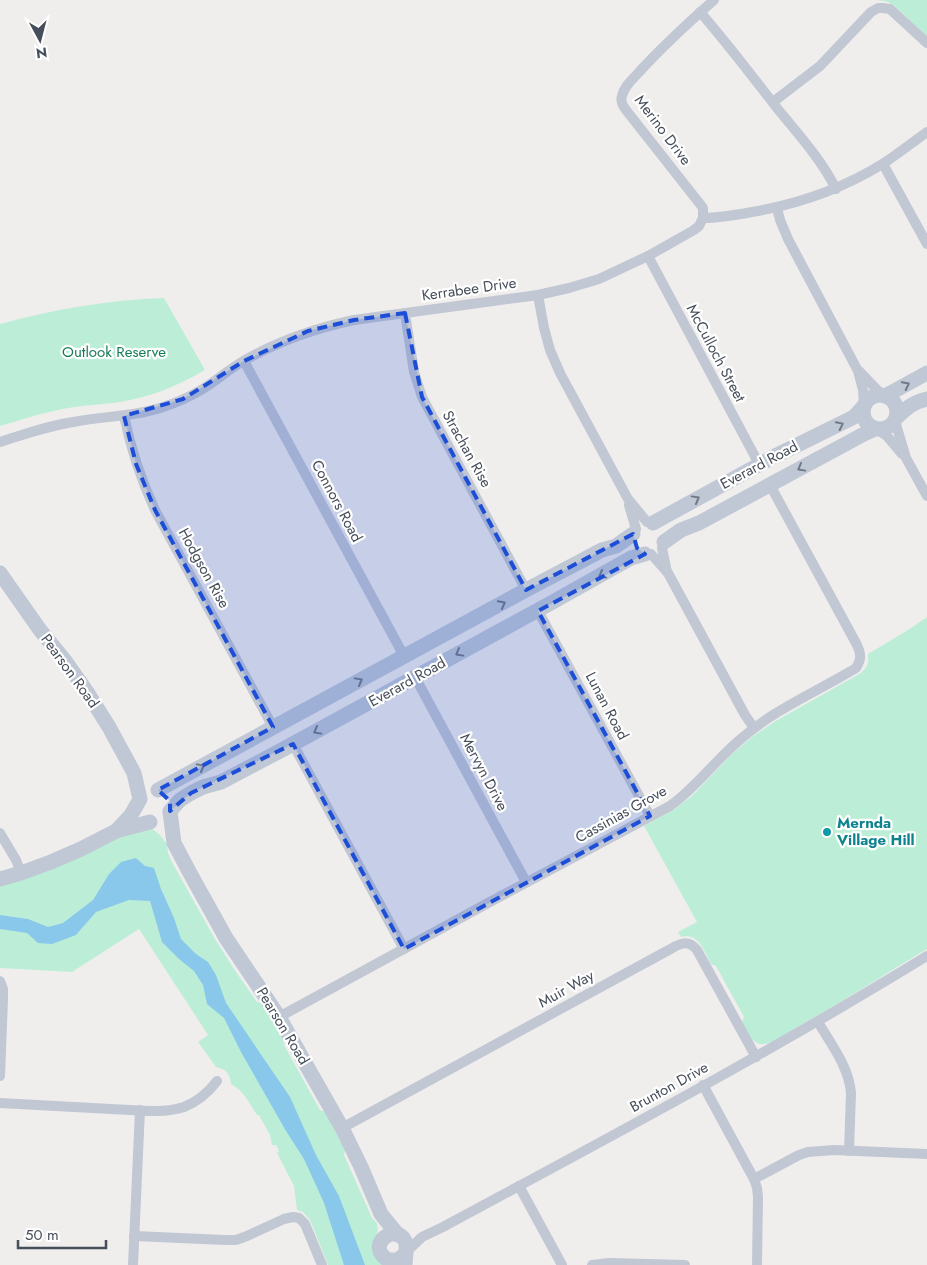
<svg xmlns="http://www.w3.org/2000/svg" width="927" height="1265" font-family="Jost,sans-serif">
<rect width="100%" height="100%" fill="#f0eeed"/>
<g fill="#bceed7">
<path d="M875 0H927V37L895 6 886 1Z"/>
<path d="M164 298 205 370C178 386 150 397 120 402 101 405 81 405 63 409 41 413 21 420 0 426V324C54 309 108 300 164 298Z"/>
<path d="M927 617V949C882 976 838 1004 792 1030 784 1035 772 1045 761 1044 751 1043 747 1030 742 1022L744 1017 716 966 711 964C704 951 699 932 681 937L678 932 697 922 644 826 675 809 692 796 731 755 752 737 774 722 861 673C868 667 869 662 868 654L908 630Z"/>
<path d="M151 828 159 834 167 844 168 853 173 864 215 939 236 972 257 1002 263 1004 284 1039V1045L320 1110 325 1112 345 1150 344 1155 372 1218 377 1223 378 1232 374 1245 383 1265H328L310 1220 303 1212 297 1210 294 1186 277 1153 279 1151 276 1145H272L270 1135 259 1115H257C249 1103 244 1091 231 1084 230 1074 226 1069 216 1067L198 1042 208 1035 139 929 72 972 0 968V886L123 834Z"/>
</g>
<path fill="#89c8ea" d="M136 858 145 866 154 868 161 889 174 918 181 939 196 954 208 962 216 975 226 1003 290 1097 316 1155 339 1196 365 1265H344L324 1203 304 1159 286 1131 241 1052 224 1018 207 1004 203 985 194 971 179 959 162 942 150 901 129 900 96 912 76 935 52 944 38 943 27 933 0 929V915L28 919 48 927 63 923 93 900 109 874 121 862Z"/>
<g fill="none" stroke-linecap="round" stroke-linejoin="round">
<g stroke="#c1c7d3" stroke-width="10">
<path d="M700 12C727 43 752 76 777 108 798 134 821 159 836 189"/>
<path d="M773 102 820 66 871 12 878 8H883L890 9 927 43"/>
<path d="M883 164 927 244"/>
<path d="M777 208 780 220 788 239 858 371 863 390 864 405"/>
<path d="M703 218V208L700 204 626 110C623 106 620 101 622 96 624 86 634 78 640 71 663 46 688 23 714 0"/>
<path d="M648 256 759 464"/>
<path d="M538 295 544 328 550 350 560 373 628 499 647 522"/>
<path d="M405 313 414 372 422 397 526 590"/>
<path d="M244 361 404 656"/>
<path d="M859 371 882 395"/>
<path d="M124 416C131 449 141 480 155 510L273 727"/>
<path d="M895 421 906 458 927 496"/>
<path d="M878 430 887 436 902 454"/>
<path d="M0 442C24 434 48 426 73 422 103 416 134 417 163 407 176 403 189 397 201 390 216 381 229 369 245 360 279 341 316 328 354 320L538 295 569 288 599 279 648 256 694 230 699 226 703 218C720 218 736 215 752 212 799 204 844 188 884 163 899 153 913 142 927 132"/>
<path d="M629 505 636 529"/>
<path d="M662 548 667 572"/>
<path d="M651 554 668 573 745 715 754 728"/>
<path d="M538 611 650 816"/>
<path d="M415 677 526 882"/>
<path d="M293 744 404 949"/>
<path d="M0 833 16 860 21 873"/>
<path d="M0 981 3 989V999L0 1076"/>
<path d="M279 1017 488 903 670 806C697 787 716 759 742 738 775 709 818 691 856 668 862 659 861 653 856 643L770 485"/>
<path d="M818 1022C831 1044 849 1067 851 1093L849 1151"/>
<path d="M703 1085 754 1179 757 1188 758 1197 757 1265"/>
<path d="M0 1103C37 1105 74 1107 111 1109 134 1110 163 1114 184 1107 199 1101 208 1093 217 1081"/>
<path d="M342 1128 665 952C677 946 686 937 697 950L756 1057"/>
<path d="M754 1179 799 1155 808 1152 834 1150 927 1154"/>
<path d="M519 1186 562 1265"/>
<path d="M134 1236 225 1240H236L247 1236 284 1219 293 1217 299 1218 305 1224 322 1265"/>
<path d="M405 1253 422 1237 443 1227C606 1139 769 1053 927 956"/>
<path d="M133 1265 140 1110"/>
<path d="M592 1265 609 1263 685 1265"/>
</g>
<g stroke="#c0c8d6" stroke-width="15">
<circle cx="880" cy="412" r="17"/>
<path d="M885 396 927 373"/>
<path d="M897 417C907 408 913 402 927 399"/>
<path d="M653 523 773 457 854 417 863 407"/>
<path d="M664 542 681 530 699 523 864 434 875 429"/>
<path d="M0 573 40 630 66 662 87 692 109 727 134 773 140 799"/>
<path d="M158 790 526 590 602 550 616 546 633 534"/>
<path d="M170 811 180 800 191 793 203 787 221 782 280 751 551 603 631 558 645 554"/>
<path d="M170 812 174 843 191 875 226 938 279 1017 342 1128 361 1167 381 1214 398 1235"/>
<path d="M117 830 131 815 139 801"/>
<path d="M0 879 21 873 51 862 81 849 116 831 150 822"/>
<path d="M405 1265C405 1258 408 1247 405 1241 396 1222 364 1245 388 1260H398L405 1254"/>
</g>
</g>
<defs><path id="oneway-chevron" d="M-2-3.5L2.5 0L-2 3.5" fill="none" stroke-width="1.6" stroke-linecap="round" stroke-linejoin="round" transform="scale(1.25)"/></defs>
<g stroke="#717986">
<use href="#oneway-chevron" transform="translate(906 385) rotate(-27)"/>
<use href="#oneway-chevron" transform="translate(840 425) rotate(-26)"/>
<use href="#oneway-chevron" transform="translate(801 468) rotate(151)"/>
<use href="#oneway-chevron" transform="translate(696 499) rotate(-29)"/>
<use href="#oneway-chevron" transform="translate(602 575) rotate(151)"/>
<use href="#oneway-chevron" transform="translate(502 604) rotate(-28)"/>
<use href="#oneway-chevron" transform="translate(459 653) rotate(151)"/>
<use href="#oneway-chevron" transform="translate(359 681) rotate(-29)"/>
<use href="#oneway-chevron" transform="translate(317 731) rotate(151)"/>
<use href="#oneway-chevron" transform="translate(201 767) rotate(-29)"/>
</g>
<path fill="#1d4ed8" fill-opacity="0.2" stroke="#1d4ed8" stroke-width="4" stroke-dasharray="10 6" stroke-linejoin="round" d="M405 313 422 397 526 590 633 534 637 548 645 554 538 611 650 816 404 949 293 744 191 793 170 811V801L158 790 273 727 155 510 136 464 124 416 183 399 244 361 308 331 354 320Z"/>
<circle fill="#0f9aa8" stroke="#fff" stroke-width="2" cx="827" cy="832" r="5"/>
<g text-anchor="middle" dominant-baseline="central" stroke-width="4.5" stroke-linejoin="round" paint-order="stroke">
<g font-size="15" fill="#464e5b" stroke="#fff">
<text transform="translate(663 130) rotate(53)">Merino Drive</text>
<text transform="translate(469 289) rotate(-8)">Kerrabee Drive</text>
<text transform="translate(716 353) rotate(62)">McCulloch Street</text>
<text transform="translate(467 449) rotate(61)">Strachan Rise</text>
<text transform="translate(759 465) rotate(-28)">Everard Road</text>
<text transform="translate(337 501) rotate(62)">Connors Road</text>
<text transform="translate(204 568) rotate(61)">Hodgson Rise</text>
<text transform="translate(70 671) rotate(54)">Pearson Road</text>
<text transform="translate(407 682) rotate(-29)">Everard Road</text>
<text transform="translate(607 706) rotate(62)">Lunan Road</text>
<text transform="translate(484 772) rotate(62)">Mervyn Drive</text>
<text transform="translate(621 814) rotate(-29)">Cassinias Grove</text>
<text transform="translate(566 989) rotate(-29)">Muir Way</text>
<text transform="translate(283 1026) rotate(59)">Pearson Road</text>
<text transform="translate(669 1087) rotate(-29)">Brunton Drive</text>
</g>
<g font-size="15" fill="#187b58" stroke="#fff">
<text x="114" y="352">Outlook Reserve</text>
</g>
<g font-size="15" font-weight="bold" fill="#0d838f" stroke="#fff" text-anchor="start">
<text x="837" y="823">Mernda<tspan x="837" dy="17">Village Hill</tspan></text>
</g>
</g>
<g transform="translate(40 40) rotate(173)" stroke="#ffffff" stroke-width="4" paint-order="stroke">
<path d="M0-4L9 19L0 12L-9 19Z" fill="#464e5b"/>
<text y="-8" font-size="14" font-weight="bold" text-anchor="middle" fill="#464e5b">N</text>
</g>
<path d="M18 1240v8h88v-8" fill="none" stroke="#464e5b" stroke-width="2.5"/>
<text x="25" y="1240" font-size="15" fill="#464e5b" stroke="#ffffff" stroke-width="4" paint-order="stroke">50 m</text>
</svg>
